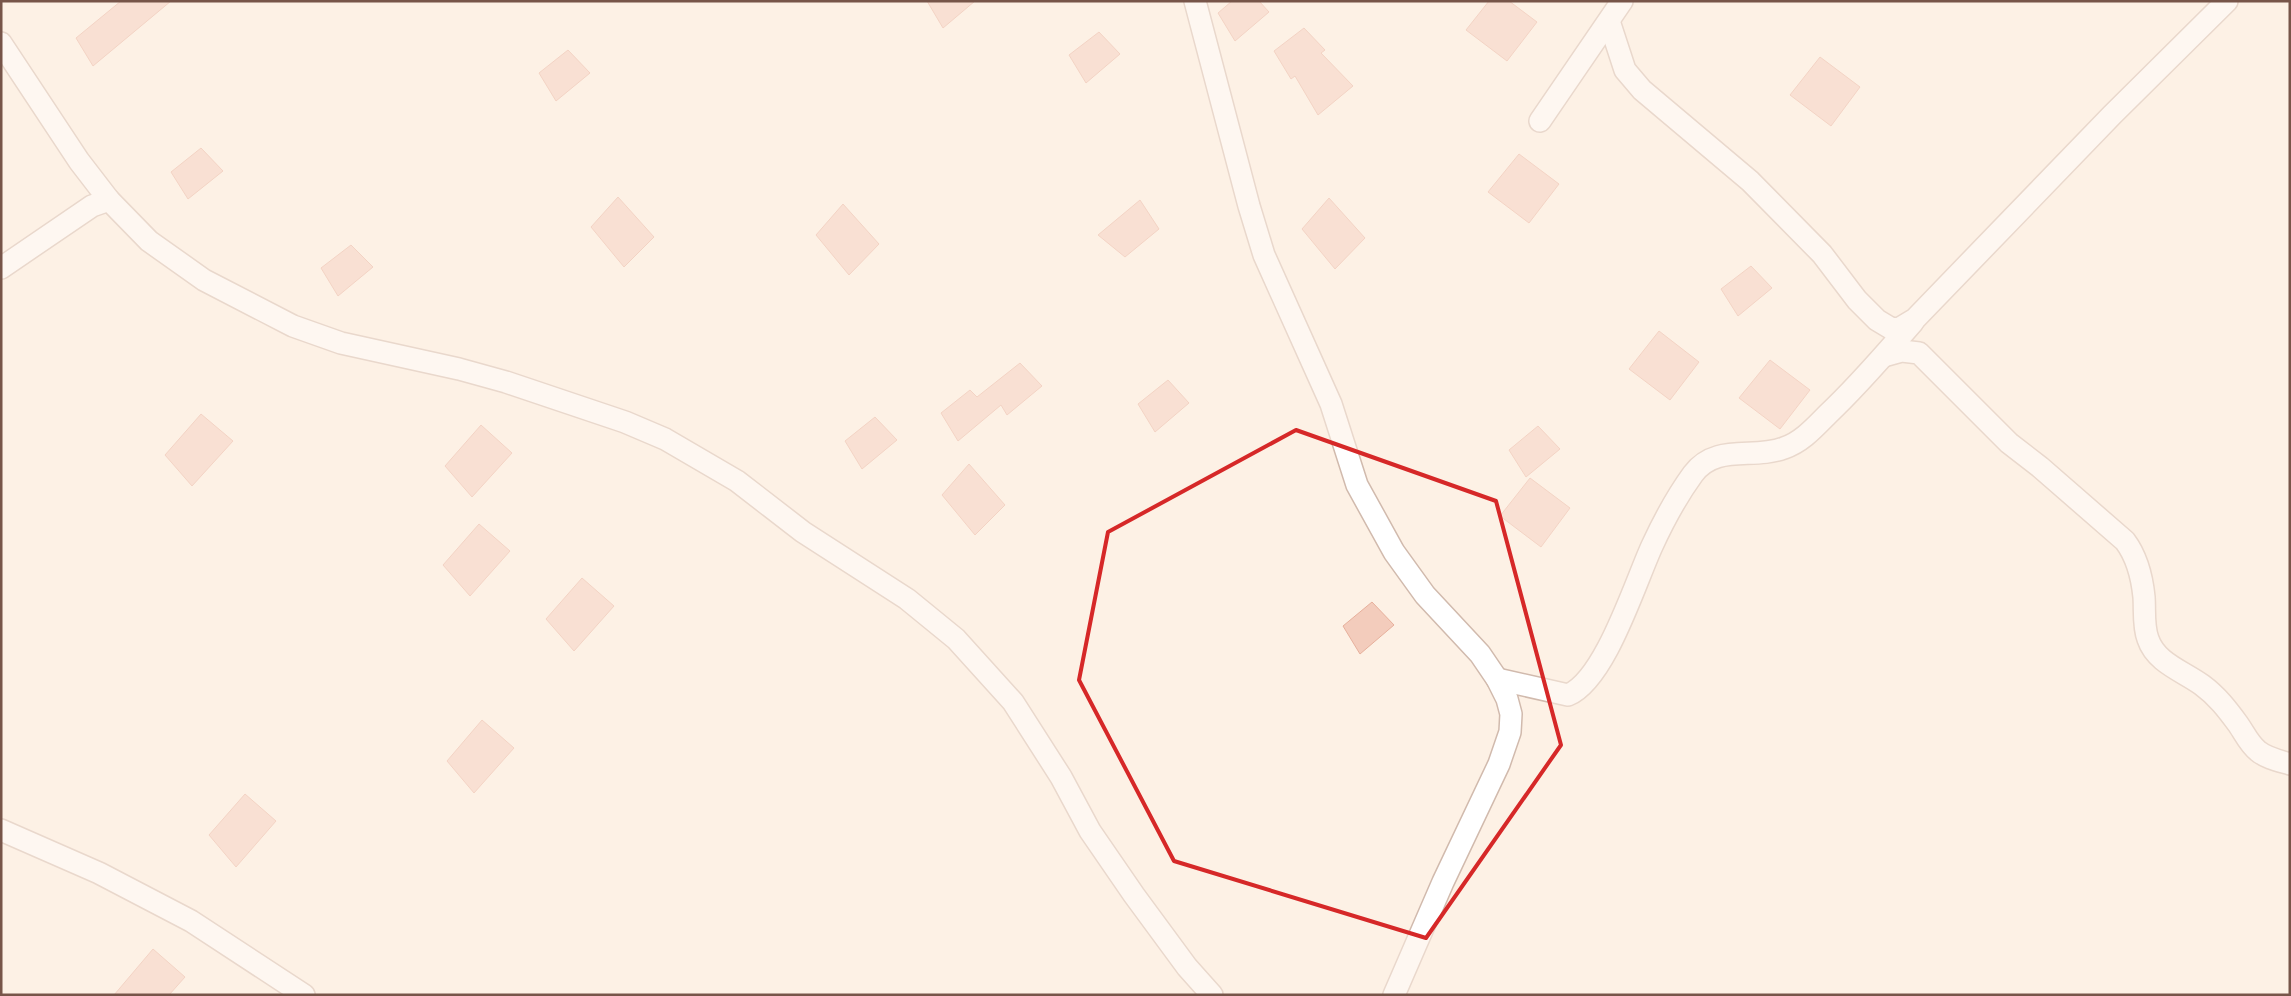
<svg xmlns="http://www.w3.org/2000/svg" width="2291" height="996" font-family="Cabin,sans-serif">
<rect width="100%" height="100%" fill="#fdf1e5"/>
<g fill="#f3ccbc" stroke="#e7b09c">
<path d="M121 1H171L93 66 76 38Z"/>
<path d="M927 1H975L943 28Z"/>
<path d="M1232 1H1259L1269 12 1235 41 1218 13Z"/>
<path d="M1489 1H1509L1537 22 1507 61 1466 30Z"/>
<path d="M1304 28 1325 50 1321 53 1353 86 1318 115 1295 76 1291 79 1274 51Z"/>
<path d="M1099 32 1120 54 1086 83 1069 55Z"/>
<path d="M568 50 590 73 556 101 539 73Z"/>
<path d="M1820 57 1860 87 1831 126 1790 95Z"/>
<path d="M201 148 223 171 188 199 171 172Z"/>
<path d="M1519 154 1559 184 1529 223 1488 192Z"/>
<path d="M618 197 654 237 624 267 591 227Z"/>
<path d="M1329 198 1365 238 1335 269 1302 229Z"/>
<path d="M1140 200 1159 229 1125 257 1098 235Z"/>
<path d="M843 204 879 244 849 275 816 235Z"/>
<path d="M351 245 373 267 338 296 321 268Z"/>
<path d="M1751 266 1772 288 1738 316 1721 289Z"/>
<path d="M1659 331 1699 362 1670 400 1629 369Z"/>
<path d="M1770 360 1810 390 1780 429 1739 398Z"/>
<path d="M1020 363 1042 386 1007 415 1001 405 958 441 941 413 970 390 977 397Z"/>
<path d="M1168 380 1189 403 1155 432 1138 404Z"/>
<path d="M201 414 233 441 192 486 165 455Z"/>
<path d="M875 417 897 440 862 469 845 441Z"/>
<path d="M481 425 512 453 472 497 445 466Z"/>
<path d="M1538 426 1560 449 1526 477 1509 450Z"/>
<path d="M969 464 1005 505 975 535 942 495Z"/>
<path d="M1530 478 1570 508 1541 547 1500 516Z"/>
<path d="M479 524 510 551 470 596 443 565Z"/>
<path d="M582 578 614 606 574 651 546 619Z"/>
<path d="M1372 602 1394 625 1360 654 1343 626Z"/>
<path d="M482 720 514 748 474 793 447 761Z"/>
<path d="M245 794 276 821 236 867 209 835Z"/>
<path d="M153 949 185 977 169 995H114Z"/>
</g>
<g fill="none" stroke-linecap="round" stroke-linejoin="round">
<defs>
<g id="minor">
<path d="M1195 1 1249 206 1264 255 1331 404 1357 485 1394 552 1425 595 1480 654 1497 679 1507 699 1511 714 1510 732 1499 764 1443 882 1394 995"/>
<path d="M1609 21 1625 70 1642 90 1750 181 1822 254 1857 300 1877 320 1892 329 1900 328 1915 319 2112 115 2227 1"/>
<path d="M1 43 79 161 109 200 149 241 204 280 293 326 341 343 459 369 506 382 625 422 665 439 737 481 803 532 907 599 956 639 1013 702 1061 777 1090 831 1134 895 1187 967 1212 995"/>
<path d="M1540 121 1622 1"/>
<path d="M1 268 92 206 109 200"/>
<path d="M1884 356 1902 351 1919 353 2009 443 2040 467 2125 541C2137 557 2142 577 2144 597 2145 611 2143 626 2148 639 2156 663 2183 671 2202 685 2217 696 2227 709 2238 724 2245 734 2249 744 2258 751 2266 758 2280 761 2290 764"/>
<path d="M1497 679 1568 695C1605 680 1635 583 1652 546 1663 522 1677 496 1693 474 1716 443 1753 460 1784 448 1802 442 1815 427 1828 414 1859 385 1885 354 1913 322"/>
<path d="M1 830 99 873 191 921 304 995"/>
</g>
</defs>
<use href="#minor" stroke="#d1baad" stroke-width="24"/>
<use href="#minor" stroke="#fff" stroke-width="21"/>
</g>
<path d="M0 0H2291V996H0ZM1296 430 1496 501 1561 745 1426 938 1174 861 1079 680 1108 532Z" fill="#fdf1e5" fill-opacity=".55" fill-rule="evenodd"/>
<path fill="none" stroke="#d62828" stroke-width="4" stroke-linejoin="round" d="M1296 430 1496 501 1561 745 1426 938 1174 861 1079 680 1108 532Z"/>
<rect width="2291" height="996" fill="none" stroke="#775549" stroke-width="5"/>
</svg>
